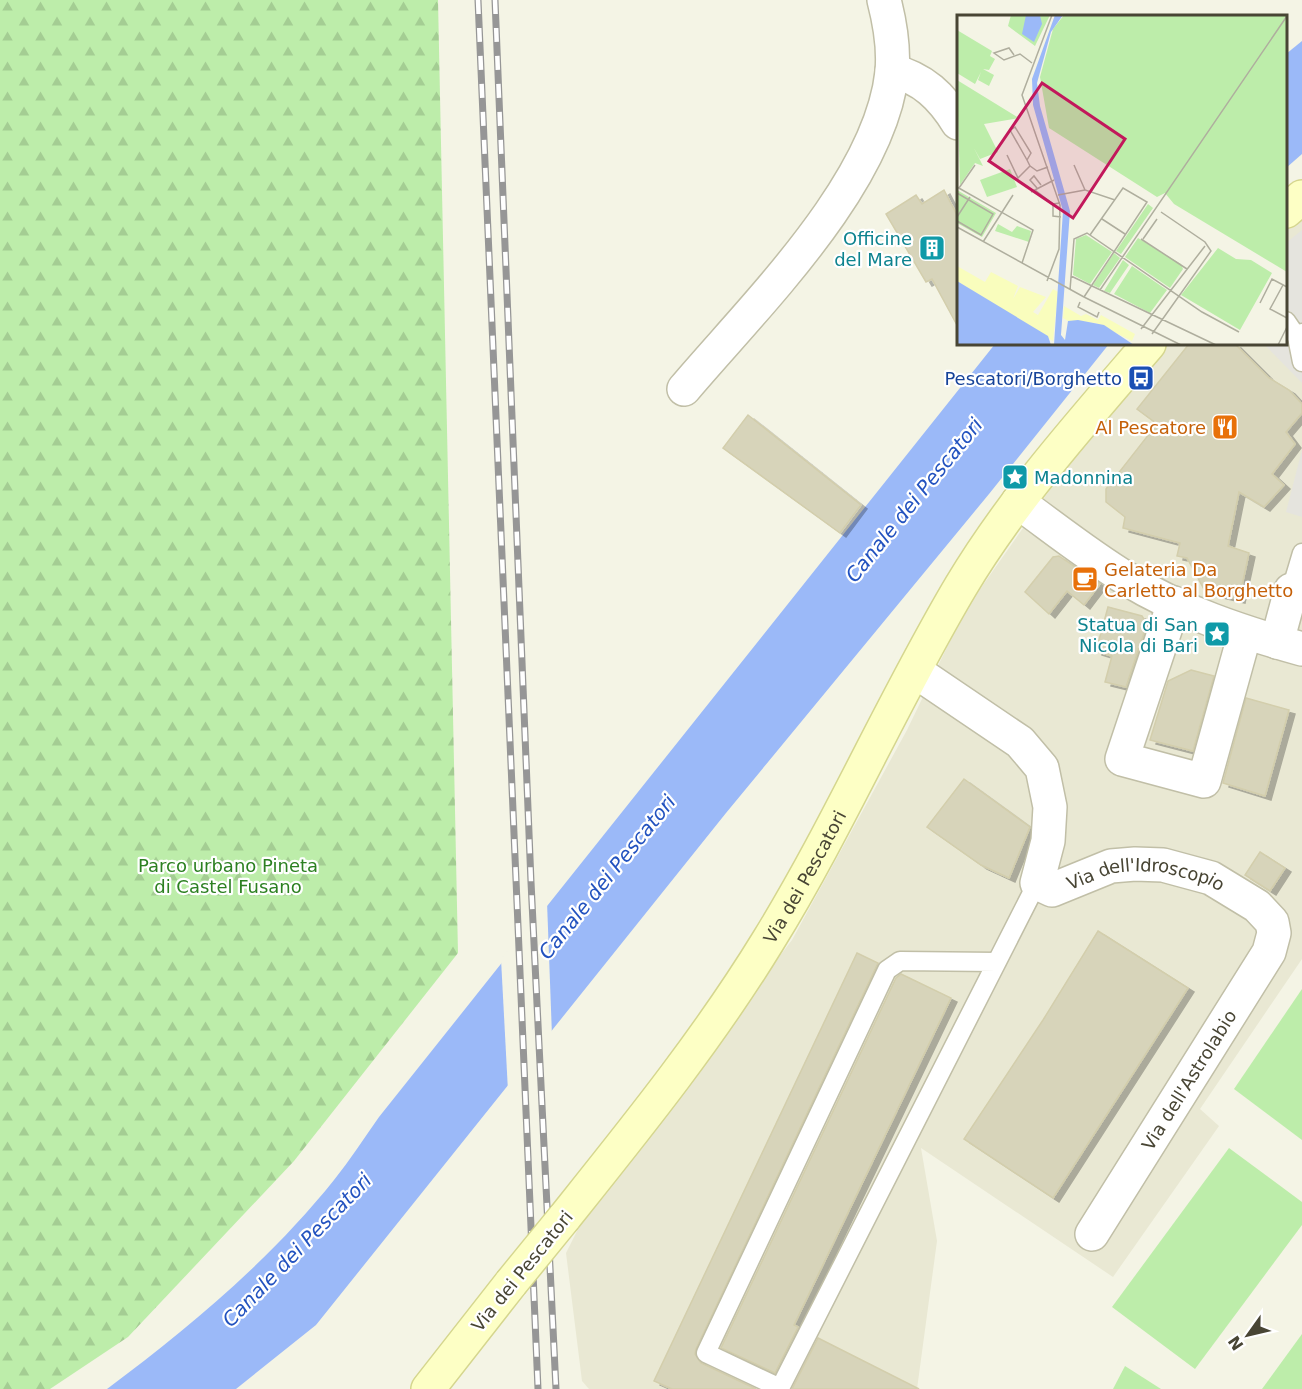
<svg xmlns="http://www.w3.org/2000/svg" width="1302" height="1389" font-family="'DejaVu Sans',sans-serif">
<defs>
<pattern id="forest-firs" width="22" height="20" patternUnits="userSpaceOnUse" patternTransform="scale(1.5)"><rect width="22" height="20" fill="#bdedaa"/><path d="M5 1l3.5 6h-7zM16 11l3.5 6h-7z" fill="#a4cd93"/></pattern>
<filter id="shadow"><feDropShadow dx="6" dy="4" stdDeviation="0" flood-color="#0004"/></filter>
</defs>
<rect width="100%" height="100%" fill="#f4f4e5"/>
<path fill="#e9e8d3" d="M1302 214V959L1200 1109 1219 1126 1113 1277 921 1148 937 1241 917 1389H589L582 1381 566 1253 593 1199 792 940 907 730 964 612 1075 454 1169 344H1286V227Z"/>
<g fill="#bdedaa">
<path d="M1302 989V1140L1234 1089Z"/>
<path d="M1229 1148 1302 1202V1225L1195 1369 1112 1307Z"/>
<path d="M1302 1334V1389H1262Z"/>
<path d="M1125 1366 1161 1389H1113Z"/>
</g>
<path fill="url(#forest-firs)" d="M0 0H438L458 953 294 1161 128 1337 50 1389H0Z"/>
<g fill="#e5e4de">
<path d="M1302 230V383L1264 344H1286V243Z"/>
<path d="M1302 450V517L1286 512Z"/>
</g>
<g fill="#9bb9f8">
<path d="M1302 41V154L1286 168V54Z"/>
<path d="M995 344H1109L989 494 726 813 316 1325 236 1389H107C189 1328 270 1260 334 1180 350 1160 364 1138 379 1117Z"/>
</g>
<path fill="#f4f4e5" d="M547 902 552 1036 508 1091 501 959Z"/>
<g fill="#d7d4ba" stroke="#d3ceac" stroke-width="1.5" filter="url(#shadow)">
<path d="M944 190 958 217V327L932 279 926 282 886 214 916 195 922 204Z"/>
<path d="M1189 344H1235L1269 378 1289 390 1302 404V413L1286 432 1295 444 1272 474 1284 485 1264 507 1239 492 1228 546 1249 553 1239 599 1205 591 1187 558 1177 556 1180 543 1123 528 1125 517 1106 502V489L1157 424 1137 409Z"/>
<path d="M748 415 861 505 840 533 723 448Z"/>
<path d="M1059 556 1100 584 1084 605 1067 591 1049 614 1025 592 1053 557Z"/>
<path d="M1108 607 1142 616 1147 624 1126 687 1105 682 1112 656 1096 651Z"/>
<path d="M1191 670 1214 676 1193 751 1150 740 1168 681Z"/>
<path d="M1246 698 1289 710 1265 796 1223 783Z"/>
<path d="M964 779 1030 827 1009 878 981 865 927 827Z"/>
<path d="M1260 852 1285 868 1270 891 1245 875Z"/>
<path d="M1098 931 1188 988 1053 1198 964 1139 1043 1020Z"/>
<path d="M857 953 878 963 696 1349 695 1354 701 1363 756 1389H672L654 1381Z"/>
<path d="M901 974 951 998 794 1325 798 1327 775 1373 721 1348 896 978Z"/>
<path d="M818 1338 919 1389H792Z"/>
</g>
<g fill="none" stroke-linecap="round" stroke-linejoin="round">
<defs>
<g id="lane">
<path d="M1286 321 1297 337 1302 333"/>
<path d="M1297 337 1302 362"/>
<path d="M1291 590 1302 553"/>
<path d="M997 962 900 961 887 970 706 1353 780 1388 1037 883"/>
</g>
<g id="street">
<path d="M892 71C923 78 942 97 958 123"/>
<path d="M684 389C755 305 880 184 892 72 894 49 890 23 884 0"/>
<path d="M1018 502C1054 528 1089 556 1127 579 1181 612 1241 632 1302 649"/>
<path d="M1174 603 1122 759 1204 781 1245 633"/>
<path d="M1277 642 1291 590"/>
<path id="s1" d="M915 671 1020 742 1042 768 1050 807 1048 841 1037 883 1052 890 1111 866 1135 864 1163 865 1211 878 1257 906 1272 922 1274 933 1269 952 1092 1234"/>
</g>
<g id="secondary">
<path d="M1286 211 1302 197"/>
<path id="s2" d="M564 1218C636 1128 708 1039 768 941 839 826 892 702 961 586 1013 499 1083 421 1149 344"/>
<path d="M428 1389 511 1283"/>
</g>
</defs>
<use href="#lane" stroke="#c1bfa7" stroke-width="21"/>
<use href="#street" stroke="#c1bfa7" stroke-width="36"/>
<use href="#secondary" stroke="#d5d68e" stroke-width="36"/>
<use href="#lane" stroke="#fff" stroke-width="18"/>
<use href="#street" stroke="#fff" stroke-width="33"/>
<use href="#secondary" stroke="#fdffc5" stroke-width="33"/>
<defs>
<g id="rail">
<path d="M478 0 538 1389"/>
<path d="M495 0 531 882 556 1389"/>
</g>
</defs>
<use href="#rail" stroke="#969696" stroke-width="7"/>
<use href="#rail" stroke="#fff" stroke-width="4.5" stroke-dasharray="14" stroke-linecap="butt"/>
<defs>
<path id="secondary-bridge" d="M511 1283 564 1218"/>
</defs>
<use href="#secondary-bridge" stroke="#d5d68e" stroke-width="36" stroke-linecap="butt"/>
<use href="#secondary-bridge" stroke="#fdffc5" stroke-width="33"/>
</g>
<defs>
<symbol id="building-square" viewBox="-11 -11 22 22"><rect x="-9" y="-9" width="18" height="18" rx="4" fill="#0f9aa8" stroke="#fff"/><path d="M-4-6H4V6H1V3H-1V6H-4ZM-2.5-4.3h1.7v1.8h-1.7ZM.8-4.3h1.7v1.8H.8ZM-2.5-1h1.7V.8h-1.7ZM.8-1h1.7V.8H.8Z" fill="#fff"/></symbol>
<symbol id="bus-square" viewBox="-11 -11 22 22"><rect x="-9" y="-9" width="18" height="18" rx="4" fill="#1a4fb4" stroke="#fff"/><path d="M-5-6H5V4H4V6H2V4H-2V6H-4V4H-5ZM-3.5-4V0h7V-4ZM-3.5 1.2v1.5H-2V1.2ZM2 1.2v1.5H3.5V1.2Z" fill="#fff"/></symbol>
<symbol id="restaurant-square" viewBox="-11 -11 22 22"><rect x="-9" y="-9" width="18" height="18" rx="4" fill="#e8710a" stroke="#fff"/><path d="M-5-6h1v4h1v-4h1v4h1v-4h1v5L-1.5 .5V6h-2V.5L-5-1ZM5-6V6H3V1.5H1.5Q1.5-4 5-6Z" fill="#fff"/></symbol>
<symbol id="sight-square" viewBox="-11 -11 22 22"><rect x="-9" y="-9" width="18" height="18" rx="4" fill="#0f9aa8" stroke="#fff"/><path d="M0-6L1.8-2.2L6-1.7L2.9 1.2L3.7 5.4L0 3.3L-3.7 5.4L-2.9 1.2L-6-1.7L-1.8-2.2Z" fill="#fff"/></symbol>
<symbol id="cafe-square" viewBox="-11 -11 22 22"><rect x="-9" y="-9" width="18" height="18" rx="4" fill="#e8710a" stroke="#fff"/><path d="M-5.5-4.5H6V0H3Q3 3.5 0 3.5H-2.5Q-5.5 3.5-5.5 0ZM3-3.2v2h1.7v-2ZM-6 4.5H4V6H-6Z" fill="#fff"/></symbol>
</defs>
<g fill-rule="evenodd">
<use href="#building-square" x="917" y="233" width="30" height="30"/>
<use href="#bus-square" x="1126" y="363" width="30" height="30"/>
<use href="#restaurant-square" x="1210" y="412" width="30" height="30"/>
<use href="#sight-square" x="1000" y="462" width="30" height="30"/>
<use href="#cafe-square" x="1070" y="564" width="30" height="30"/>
<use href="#sight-square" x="1202" y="619" width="30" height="30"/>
</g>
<g text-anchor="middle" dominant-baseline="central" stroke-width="4.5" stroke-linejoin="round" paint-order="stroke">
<g font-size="18" fill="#0d838f" stroke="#fff" text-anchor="end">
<text x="912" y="238">Officine<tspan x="912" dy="21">del Mare</tspan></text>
<text x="1034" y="477" text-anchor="start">Madonnina</text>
<text x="1198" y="624">Statua di San<tspan x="1198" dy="21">Nicola di Bari</tspan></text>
</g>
<g font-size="18" fill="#164399" stroke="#fff" text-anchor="end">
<text x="1122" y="378">Pescatori/Borghetto</text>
</g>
<g font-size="18" fill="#c56008" stroke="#fff" text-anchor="end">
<text x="1206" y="427">Al Pescatore</text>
<text x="1104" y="569" text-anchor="start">Gelateria Da<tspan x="1104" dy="21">Carletto al Borghetto</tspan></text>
</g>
<g font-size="18" fill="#2c8021" stroke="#fff">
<text x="228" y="865">Parco urbano Pineta<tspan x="228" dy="21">di Castel Fusano</tspan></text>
</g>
<g font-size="18" fill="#484534" stroke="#fff">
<text stroke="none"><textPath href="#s2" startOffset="418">Via dei Pescatori</textPath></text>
<text stroke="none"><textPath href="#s1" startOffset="393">Via dell'Idroscopio</textPath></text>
<text transform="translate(1189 1080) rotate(-58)">Via dell'Astrolabio</text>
<text transform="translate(522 1271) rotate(-51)">Via dei Pescatori</text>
</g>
<g font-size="20" font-style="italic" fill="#2252bf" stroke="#fff">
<text transform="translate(914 500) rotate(-51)">Canale dei Pescatori</text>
<text transform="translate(607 877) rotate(-51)">Canale dei Pescatori</text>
<text transform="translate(297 1250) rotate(-46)">Canale dei Pescatori</text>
</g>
</g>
<g transform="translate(957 15)">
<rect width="330" height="330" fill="#f4f4e5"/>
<path d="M0 15 35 36 33 41 38 44 32 55 26 54 37 60 32 71 21 65 24 57 18 69 0 58ZM0 65 62 103 27 109 41 137 23 144 17 133 26 151 18 148 3 170ZM53 154 60 172 30 182 23 165ZM0 175 39 198 25 222 0 208ZM41 209 55 217 60 211 74 216 72 227 38 216ZM129 220 155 237 133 269 116 260 119 224ZM261 233 279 244 294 245 315 258 283 315 224 280ZM157 238 163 243 142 273 136 270ZM166 245 172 250 153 278 147 276ZM175 251 210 275 193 298 157 279Z" fill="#bdedaa"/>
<path d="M107 0H330V257L217 189 208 178 200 182 92 113 83 62 96 14ZM191 189 196 193 164 239 159 236Z" fill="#bdedaa"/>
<path d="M0 251 28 267 34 257 61 271 56 284 63 272 89 282 76 297 81 300 96 274 101 277 96 326 0 266ZM107 291 124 301 129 299 141 305 144 300 178 319 175 326 139 308 111 306 106 303Z" fill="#f9fdbd"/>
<path d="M54 0H93L78 31 51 11ZM181 223 224 249 226 254 213 273 168 242Z" fill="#bdedaa"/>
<path d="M69 0H83L85 9 77 27 65 19ZM98 0H106L94 17 80 68 83 91 113 196 104 320 108 325 111 306 121 305 147 310 177 330H97L106 196 76 90 75 64ZM0 266 91 321 94 330H0Z" fill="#9bb9f8"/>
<path fill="none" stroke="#afae9e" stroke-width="1.5" d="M57 40 52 33 37 38 47 45 63 39 75 48M50 140 61 163 73 151 80 156 91 152M70 145 74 138 58 112 53 115 70 145 73 151M117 150 128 175 158 185M0 172 76 215 65 248M2 173 18 150M80 173 73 165 77 161 84 170M78 175 96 189M74 177 97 165M0 178 36 199 24 220 0 206M101 180 128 175M103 188 96 189V201L104 202M0 202 13 182M145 204 168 219M0 212 127 282 224 330M184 224 230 254M186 224 200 204M26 227 56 180M114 261 259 330M90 266 102 234 103 190 65 80 95 0M326 270 313 294 330 303M113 275 117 224 130 218 245 297 282 317M143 275 330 1M127 282 190 187 166 173 133 220M123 287 121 292 140 302 142 297M303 288 315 264 330 272M184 314 248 231M195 319 254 236 248 227 204 197M321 330 330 312"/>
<path fill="#c2185b" fill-opacity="0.15" stroke="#c2185b" stroke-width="3" d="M85 68 168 124 116 203 32 146Z"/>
<rect width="330" height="330" fill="none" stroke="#484534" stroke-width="3"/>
</g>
<g transform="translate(1248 1335) rotate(236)" stroke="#ffffff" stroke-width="4.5" paint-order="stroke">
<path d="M0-4.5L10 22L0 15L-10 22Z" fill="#484534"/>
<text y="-9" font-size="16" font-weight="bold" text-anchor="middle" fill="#484534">N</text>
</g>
</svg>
